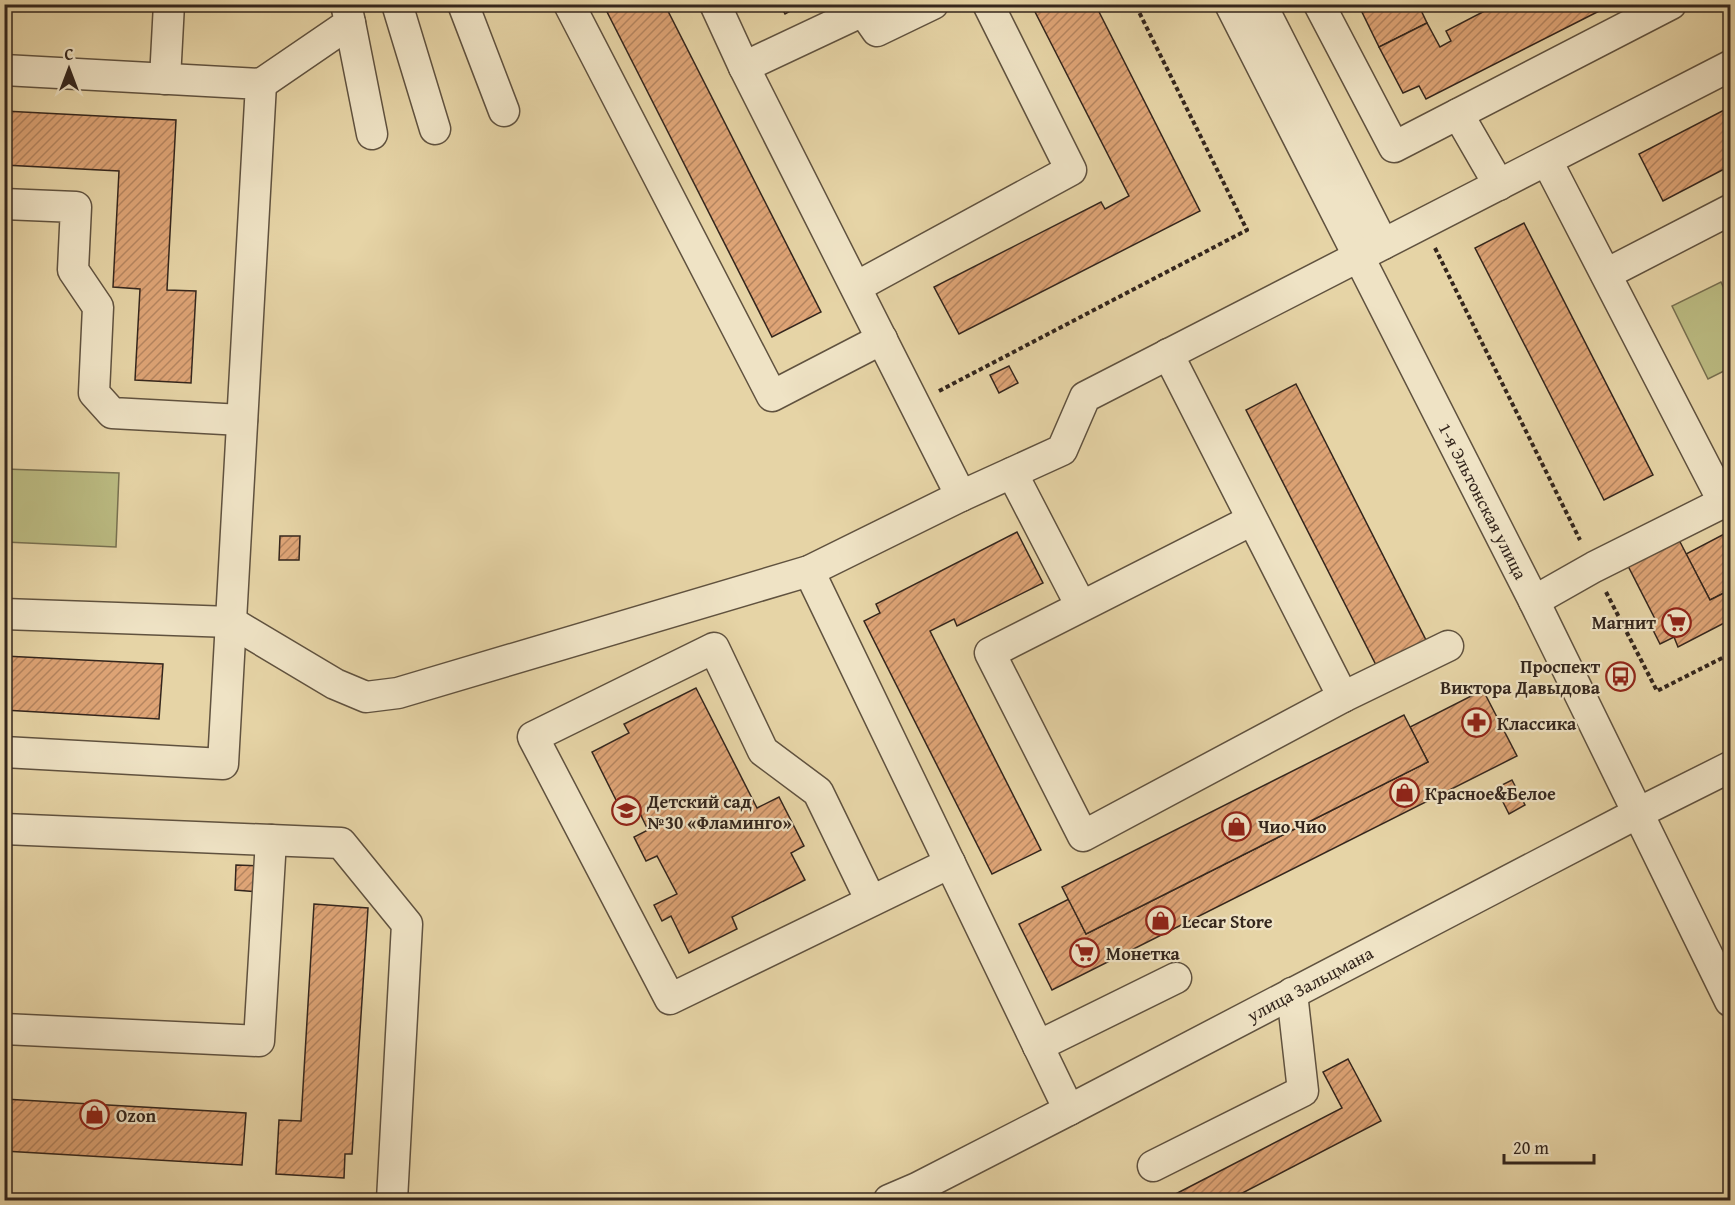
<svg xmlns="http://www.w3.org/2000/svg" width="1735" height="1205" font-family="'Gentium Book Plus',serif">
<defs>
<pattern id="building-hatch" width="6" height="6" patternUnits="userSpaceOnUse" patternTransform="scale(1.5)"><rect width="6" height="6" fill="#dea476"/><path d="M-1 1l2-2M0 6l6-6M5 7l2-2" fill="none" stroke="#b58560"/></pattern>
</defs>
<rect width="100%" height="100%" fill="#e6d4a6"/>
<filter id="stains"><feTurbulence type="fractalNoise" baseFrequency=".00333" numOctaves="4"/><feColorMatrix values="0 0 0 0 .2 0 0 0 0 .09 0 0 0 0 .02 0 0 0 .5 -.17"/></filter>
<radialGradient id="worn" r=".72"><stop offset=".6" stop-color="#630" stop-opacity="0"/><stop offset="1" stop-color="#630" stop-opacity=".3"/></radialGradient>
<g fill="#bbbb82" stroke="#787050" stroke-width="1.5">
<path d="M1721 282 1730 302V368L1708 379 1672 306Z"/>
<path d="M5 469 119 473 116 547 5 542Z"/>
</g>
<g fill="url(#building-hatch)" stroke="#34261d" stroke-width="1.5">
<path d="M603 4H682L668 11 821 312 772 337Z"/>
<path d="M780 4H803L785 14Z"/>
<path d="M1031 4H1095L1200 211 959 334 934 287 1101 202 1105 209 1129 196Z"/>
<path d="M1358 4H1418L1427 23 1379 47Z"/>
<path d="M1498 4H1613L1426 99 1419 86 1403 93 1379 47 1427 23 1440 47 1451 41 1446 31Z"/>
<path d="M1730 107V166L1663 201 1639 154Z"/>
<path d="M4 111 176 120 167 290 196 291 191 383 135 380 140 289 113 287 119 171 4 165Z"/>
<path d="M1524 223 1653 475 1604 500 1475 248Z"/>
<path d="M1009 366 1018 383 999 393 990 375Z"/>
<path d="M1296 384 1427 642 1377 667 1246 410Z"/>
<path d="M1730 531V590L1710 600 1686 554Z"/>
<path d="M1017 532 1043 583 957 626 954 619 930 631 1041 850 992 874 864 621 880 613 876 604Z"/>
<path d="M280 536H300L299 560H279Z"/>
<path d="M1677 536 1710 600 1730 590V620L1678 647 1674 637 1660 644 1649 622 1655 619 1626 562Z"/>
<path d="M4 656 163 664 159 719 4 710Z"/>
<path d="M696 688 757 808 779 797 804 846 791 853 805 880 732 917 737 929 689 953 671 916 662 921 654 905 677 894 657 856 646 861 634 837 648 830 633 799 619 806 592 752 629 733 624 724Z"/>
<path d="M1483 690 1517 756 1052 990 1019 924 1069 899 1086 934 1428 762 1410 727Z"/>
<path d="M1404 715 1428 762 1086 934 1062 887Z"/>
<path d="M1512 780 1525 805 1509 814 1496 788Z"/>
<path d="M236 865 261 866 260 892 235 890Z"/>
<path d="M314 904 368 908 352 1154H345L344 1178 276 1174 279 1120 301 1121Z"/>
<path d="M1348 1059 1381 1121 1229 1200H1164L1342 1108 1323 1072Z"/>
<path d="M4 1099 246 1113 242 1165 4 1151Z"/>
</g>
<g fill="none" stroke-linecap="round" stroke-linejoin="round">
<defs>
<g id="minor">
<path d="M397 4 435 129"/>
<path d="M463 4 504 111"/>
<path d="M569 4 772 396 882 339"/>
<path d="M715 4 744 67 961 496"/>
<path d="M1230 4 1534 601 1730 1001"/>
<path d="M1261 4 1383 244"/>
<path d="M1319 4 1394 147 1671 4"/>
<path d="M350 23 372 134"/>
<path d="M744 67 863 11 877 31 933 4"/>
<path d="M4 70 261 84 223 764 4 752"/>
<path d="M165 79 169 4"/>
<path d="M261 84 350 23 346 4"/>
<path d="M1458 114 1499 185"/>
<path d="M1547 161 1724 503"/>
<path d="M4 204 76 207 73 270 98 307 94 393 112 413 242 420"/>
<path d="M1606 274 1730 210"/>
<path d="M856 287 1071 170 988 4"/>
<path d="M1168 354 1343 697"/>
<path d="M1012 473 1081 606"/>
<path d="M1252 520 990 653 1083 836 1343 697 1448 646"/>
<path d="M809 571 1069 1110"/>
<path d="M1534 601 1594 567 1730 499"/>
<path d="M4 614 231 622 335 684 366 697 398 693 809 571 961 496 1062 450 1085 397 1730 66"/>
<path d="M4 829 341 843 407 924 392 1200"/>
<path d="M871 901 818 792 763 751 714 648 533 737 670 999 950 863"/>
<path d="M4 1029 259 1041 271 840"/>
<path d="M1038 1046 1176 978"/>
<path d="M1153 1166 1303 1091 1292 993"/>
<path d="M889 1200 917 1188 1069 1110 1638 813 1730 767"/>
</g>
</defs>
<use href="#minor" stroke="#60523f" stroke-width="33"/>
<g stroke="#34261d" stroke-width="4" stroke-dasharray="4.5 3" stroke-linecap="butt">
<path d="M1435 248 1580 540"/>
<path d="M939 391 1247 230 1135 4"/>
<path d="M1606 592 1657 691 1730 654"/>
</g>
<use href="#minor" stroke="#efe3c5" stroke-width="30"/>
</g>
<defs>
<symbol id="supermarket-ring" viewBox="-11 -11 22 22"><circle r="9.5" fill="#efe3c5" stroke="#8f2418" stroke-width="1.5"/><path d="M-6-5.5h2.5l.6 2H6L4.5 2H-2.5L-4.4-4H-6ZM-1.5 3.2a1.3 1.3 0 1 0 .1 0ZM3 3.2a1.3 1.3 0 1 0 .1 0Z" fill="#8f2418"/></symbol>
<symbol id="bus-ring" viewBox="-11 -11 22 22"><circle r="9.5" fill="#efe3c5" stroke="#8f2418" stroke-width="1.5"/><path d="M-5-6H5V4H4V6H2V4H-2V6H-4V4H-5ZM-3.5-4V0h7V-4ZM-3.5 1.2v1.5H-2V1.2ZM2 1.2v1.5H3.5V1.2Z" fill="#8f2418"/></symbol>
<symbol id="pharmacy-ring" viewBox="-11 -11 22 22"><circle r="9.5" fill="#efe3c5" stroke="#8f2418" stroke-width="1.5"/><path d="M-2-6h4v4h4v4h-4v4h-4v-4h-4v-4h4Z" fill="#8f2418"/></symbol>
<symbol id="shop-ring" viewBox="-11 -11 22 22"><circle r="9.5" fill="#efe3c5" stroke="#8f2418" stroke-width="1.5"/><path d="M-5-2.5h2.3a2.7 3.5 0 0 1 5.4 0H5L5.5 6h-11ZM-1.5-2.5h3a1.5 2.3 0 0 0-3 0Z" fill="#8f2418"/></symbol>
<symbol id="school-ring" viewBox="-11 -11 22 22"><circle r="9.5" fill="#efe3c5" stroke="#8f2418" stroke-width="1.5"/><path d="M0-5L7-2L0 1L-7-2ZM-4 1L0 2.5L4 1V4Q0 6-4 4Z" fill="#8f2418"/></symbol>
</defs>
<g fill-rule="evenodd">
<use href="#supermarket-ring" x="1660" y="606" width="33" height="33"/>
<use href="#bus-ring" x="1604" y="660" width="33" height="33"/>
<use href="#pharmacy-ring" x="1460" y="706" width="33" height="33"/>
<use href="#shop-ring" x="1388" y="776" width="33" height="33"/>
<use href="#school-ring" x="610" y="794" width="33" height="33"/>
<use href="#shop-ring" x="1220" y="810" width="33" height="33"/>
<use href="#shop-ring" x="1144" y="904" width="33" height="33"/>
<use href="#supermarket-ring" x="1068" y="936" width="33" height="33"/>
<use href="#shop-ring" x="78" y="1098" width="33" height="33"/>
</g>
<g text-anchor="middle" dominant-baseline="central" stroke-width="4.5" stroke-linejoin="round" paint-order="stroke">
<g font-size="18" fill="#34261d" stroke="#efe3c5">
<text transform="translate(1483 501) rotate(63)">1-я Эльтонская улица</text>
<text transform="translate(1310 984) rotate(-28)">улица Зальцмана</text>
</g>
<g font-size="18" font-weight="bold" fill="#34261d" stroke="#efe3c5" text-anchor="start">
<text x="1656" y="622" text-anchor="end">Магнит</text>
<text x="1600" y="666" text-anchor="end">Проспект<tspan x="1600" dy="21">Виктора Давыдова</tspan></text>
<text x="1497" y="723">Классика</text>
<text x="1425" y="793">Красное&amp;Белое</text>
<text x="647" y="801">Детский сад<tspan x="647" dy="21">№30 «Фламинго»</tspan></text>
<text x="1258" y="826">Чио Чио</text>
<text x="1182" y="921">Lecar Store</text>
<text x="1106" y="953">Монетка</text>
<text x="116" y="1115">Ozon</text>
</g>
</g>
<rect width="1735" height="1205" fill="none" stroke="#e6d4a6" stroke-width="24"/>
<rect x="6" y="6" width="1723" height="1193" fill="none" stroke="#34261d" stroke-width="3"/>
<rect x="12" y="12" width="1711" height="1181" fill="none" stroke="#34261d" stroke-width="1.5"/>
<g transform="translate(69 69)" stroke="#efe3c5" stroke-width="4.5" paint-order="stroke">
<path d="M0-4.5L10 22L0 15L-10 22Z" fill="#34261d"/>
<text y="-9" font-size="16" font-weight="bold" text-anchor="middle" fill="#34261d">С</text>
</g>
<path d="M1504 1154v9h90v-9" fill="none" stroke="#34261d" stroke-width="3"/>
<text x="1513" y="1154" font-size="18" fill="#34261d" stroke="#efe3c5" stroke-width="4.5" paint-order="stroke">20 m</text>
<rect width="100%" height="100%" filter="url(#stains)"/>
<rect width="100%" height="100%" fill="url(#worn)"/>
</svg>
